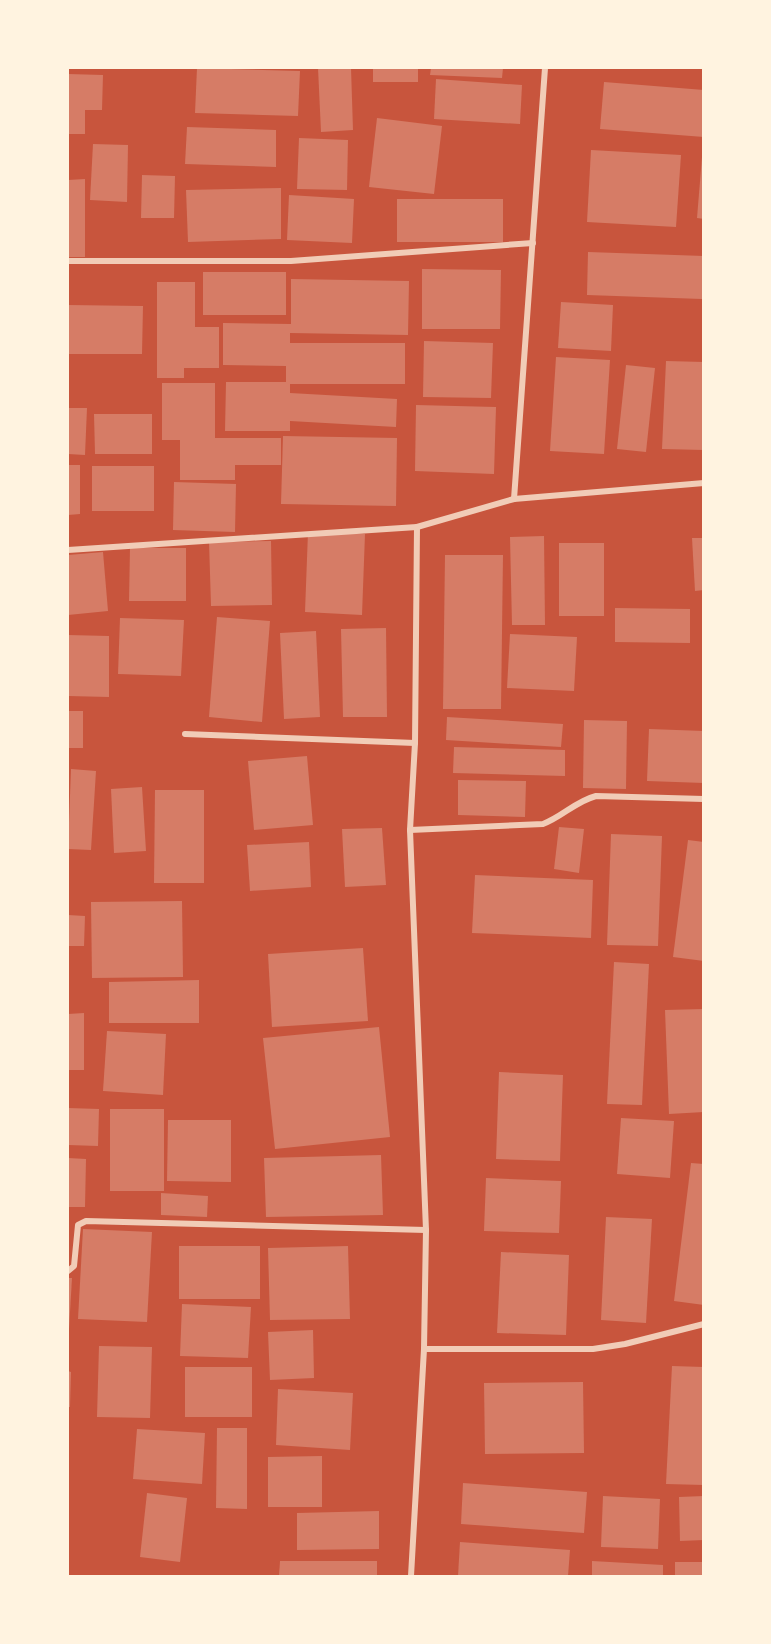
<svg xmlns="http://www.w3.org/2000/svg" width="771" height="1644" font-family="'Exo 2',sans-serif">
<rect width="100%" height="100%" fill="#c8553d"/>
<g fill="#d67c66">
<path d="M197 68 300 71 298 116 195 113Z"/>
<path d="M318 68H351L353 130 321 132Z"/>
<rect x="373" y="68" width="45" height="14"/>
<path d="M431 68H503L502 78 430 75Z"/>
<path d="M68 74 103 75 102 110H85V134H68Z"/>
<path d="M436 79 522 85 520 124 434 119Z"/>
<path d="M604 82 704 90V137L600 129Z"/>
<path d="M377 118 442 126 434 194 369 187Z"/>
<path d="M187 127 276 130V167L185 164Z"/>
<path d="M299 138 348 140 347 190 297 189Z"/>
<path d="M93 144 128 145 127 202 90 200Z"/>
<path d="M591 150 681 155 676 227 587 222Z"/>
<path d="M702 157H704V219L697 218Z"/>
<path d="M142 175 175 176 174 218H141Z"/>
<path d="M85 179V257H68V180Z"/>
<path d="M281 188V239L188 242 186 190Z"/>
<path d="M289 195 354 199 352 243 287 240Z"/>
<rect x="397" y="199" width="106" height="43"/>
<path d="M588 252 704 256 702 299 587 295Z"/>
<path d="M422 269 501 270 500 329H422Z"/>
<rect x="203" y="272" width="83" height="43"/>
<path d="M291 279 409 281 408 335 290 333V343H405V384H290V393L397 399 396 427 290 421V431H225L226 382H286V366L223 365V323L291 324Z"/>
<path d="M157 282H195V327H219V368H184V378H157Z"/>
<path d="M561 302 613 305 611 351 558 348Z"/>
<path d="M68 305 143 306 142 354H68Z"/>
<path d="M424 341 493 343 491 398 423 397Z"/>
<path d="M556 357 610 360 604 454 550 451Z"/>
<path d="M666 361 704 362V450L662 449Z"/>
<path d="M626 365 655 368 646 452 617 449Z"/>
<path d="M162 383H215V438H281V465H235V480H180V440H162Z"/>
<path d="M416 405 496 407 494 474 415 471Z"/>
<path d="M68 408H87L85 455 68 454Z"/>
<path d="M94 414H152V454H95Z"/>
<path d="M283 436 397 438 396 506 281 504Z"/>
<path d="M68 465H80V514L68 515Z"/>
<rect x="92" y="466" width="62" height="45"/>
<path d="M174 482 236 484 235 532 173 530Z"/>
<path d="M308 532 365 534 362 615 305 612Z"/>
<path d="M544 536 545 625H512L510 537Z"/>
<path d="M692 538H704V590L695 591Z"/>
<path d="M271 541 272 605 211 606 209 542Z"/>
<rect x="559" y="543" width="45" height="73"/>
<path d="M130 548H186V601H129Z"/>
<path d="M103 552 108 611 68 615V555Z"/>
<path d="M445 555H503L501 709H443Z"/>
<path d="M615 608 690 609V643L615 642Z"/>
<path d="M217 617 270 621 262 722 209 717Z"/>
<path d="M120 618 184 620 181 676 118 674Z"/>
<path d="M386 628 387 717H343L341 629Z"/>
<path d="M316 631 320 717 284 719 280 633Z"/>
<path d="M510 634 577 637 574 691 507 688Z"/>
<path d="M68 635 109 636V697L68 696Z"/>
<rect x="68" y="711" width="15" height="37"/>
<path d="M447 717 563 724 561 747 446 740Z"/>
<path d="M584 720 627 721 626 789 583 788Z"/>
<path d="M649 729 704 731V783L647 781Z"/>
<path d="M454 747 565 750V776L453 773Z"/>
<path d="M307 756 313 825 254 830 248 761Z"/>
<path d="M71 769 96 771 91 850 68 849Z"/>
<path d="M458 780 526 781 525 817 458 815Z"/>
<path d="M142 787 146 851 114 853 111 789Z"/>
<path d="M155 790H204V883H154Z"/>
<path d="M559 827 584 829 579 873 554 869Z"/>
<path d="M382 828 386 885 345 887 342 829Z"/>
<path d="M611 834 662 836 658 946 607 945Z"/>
<path d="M688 840 704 842V961L673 957Z"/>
<path d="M309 842 311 887 250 891 247 845Z"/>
<path d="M475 875 593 880 591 938 472 933Z"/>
<path d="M182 901 183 977 92 978 91 902Z"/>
<path d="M68 915 85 916 84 946H68Z"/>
<path d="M363 948 368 1021 272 1027 268 954Z"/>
<path d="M614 962 649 964 642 1105 607 1104Z"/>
<path d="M199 980V1023H109V982Z"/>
<path d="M704 1009V1112L669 1114 665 1010Z"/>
<path d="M84 1013V1070H68V1014Z"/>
<path d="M379 1027 390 1137 275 1149 263 1038Z"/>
<path d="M107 1031 166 1034 163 1095 103 1091Z"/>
<path d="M499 1072 563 1075 560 1161 496 1159Z"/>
<path d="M68 1108 99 1109 98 1146 68 1145Z"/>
<rect x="110" y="1109" width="54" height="82"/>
<path d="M621 1118 674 1121 670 1178 617 1174Z"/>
<path d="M168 1120H231V1182L167 1181Z"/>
<path d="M381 1155 383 1215 266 1217 264 1158Z"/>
<path d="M68 1158 86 1159 85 1207H68Z"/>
<path d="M691 1163 704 1164V1305L674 1301Z"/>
<path d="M486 1178 561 1181 559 1233 484 1231Z"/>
<path d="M161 1193 208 1196 207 1217 161 1215Z"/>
<path d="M606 1217 652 1219 646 1323 601 1320Z"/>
<path d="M83 1229 152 1232 147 1322 78 1319Z"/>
<rect x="179" y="1246" width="81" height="53"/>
<path d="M348 1246 350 1319 270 1320 268 1248Z"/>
<path d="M501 1252 569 1255 566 1335 497 1333Z"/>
<path d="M68 1278H72L69 1329 68 1328Z"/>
<path d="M182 1304 251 1307 248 1358 180 1356Z"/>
<path d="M313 1330 314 1378 270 1380 268 1332Z"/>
<path d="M99 1346 152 1347 150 1418 97 1417Z"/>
<path d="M672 1366 704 1367V1485L666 1484Z"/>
<rect x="185" y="1367" width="67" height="50"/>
<path d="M68 1371 71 1372 70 1407H68Z"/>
<path d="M583 1382 584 1453 485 1454 484 1383Z"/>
<path d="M278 1389 353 1393 350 1450 276 1445Z"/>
<path d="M217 1428H247V1509L216 1508Z"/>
<path d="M137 1429 205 1433 202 1484 133 1479Z"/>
<path d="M322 1456V1507H268V1457Z"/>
<path d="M463 1483 587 1492 584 1533 461 1524Z"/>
<path d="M147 1493 187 1498 180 1562 140 1557Z"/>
<path d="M603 1496 660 1499 658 1549 601 1547Z"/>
<path d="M704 1496V1540L680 1541 679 1497Z"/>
<path d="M379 1511V1549L297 1550V1513Z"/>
<path d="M460 1542 570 1550 568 1576H458Z"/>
<path d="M280 1561H377V1576H279Z"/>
<path d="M592 1561 663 1565V1576H592Z"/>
<rect x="675" y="1562" width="29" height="14"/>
</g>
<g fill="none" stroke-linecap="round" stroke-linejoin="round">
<g stroke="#f1ccb7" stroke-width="6">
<path d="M68 261H291L533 243"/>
<path d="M514 499 545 68"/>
<path d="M68 550 417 527"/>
<path d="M185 734 415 743"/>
<path d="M410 830 543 824C562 817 576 801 596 796L704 799"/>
<path d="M68 1271 74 1266 78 1225 86 1221 426 1230"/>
<path d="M424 1349H593L625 1344 704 1324"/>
<path d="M411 1576 424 1349 426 1230 410 830 415 743 417 527 514 499 704 483"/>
</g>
</g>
<rect width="771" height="1644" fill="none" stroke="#fff3e0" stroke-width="138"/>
</svg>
